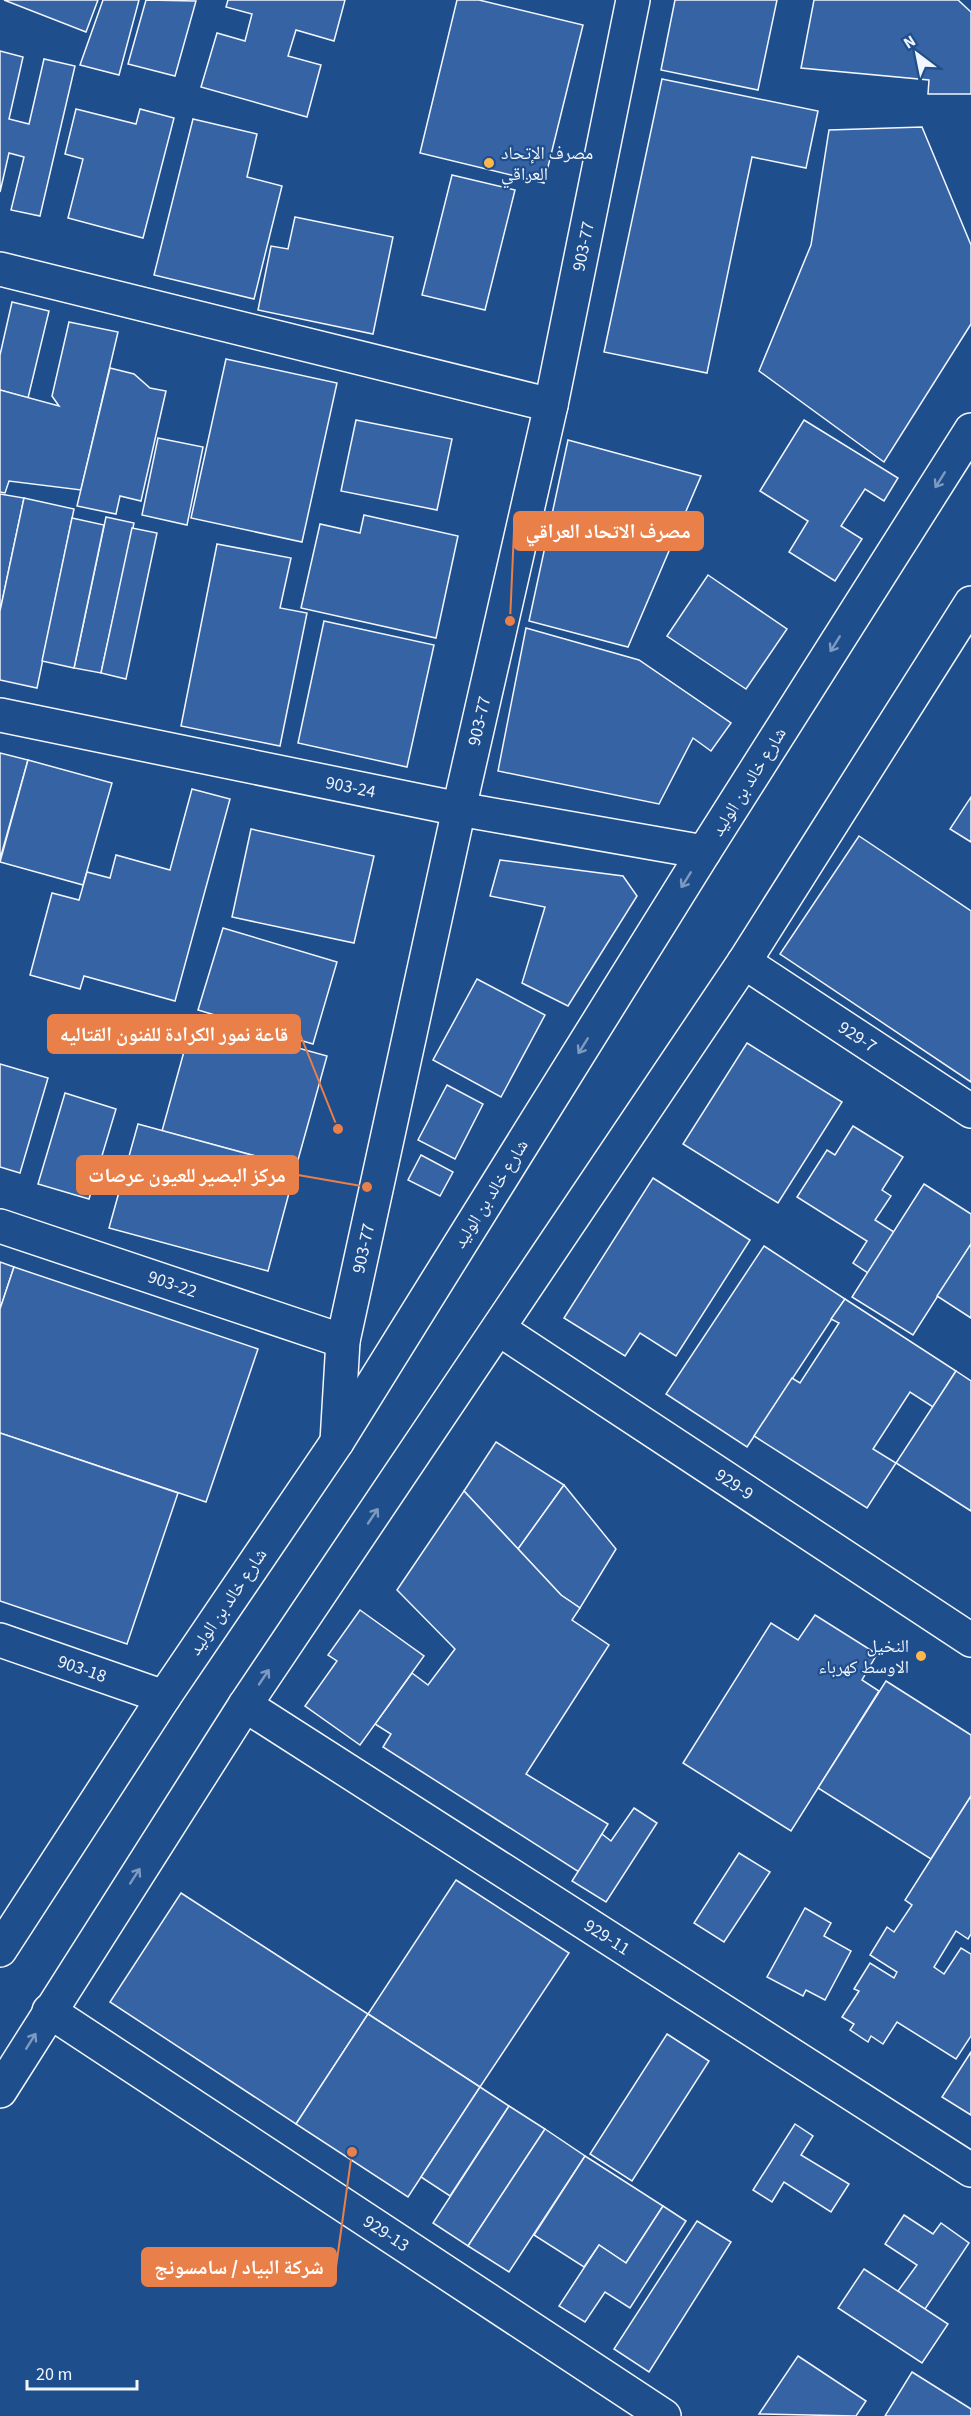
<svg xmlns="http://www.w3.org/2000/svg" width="971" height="2416" font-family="'Source Sans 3','Noto Naskh Arabic',sans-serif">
<rect width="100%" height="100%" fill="#1f4e8c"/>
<g fill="#3563a3" stroke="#f2f6ff" stroke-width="1.5">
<path d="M4 0H98L86 32Z"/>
<path d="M103 0H139L119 75 80 65Z"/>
<path d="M146 0 196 1 175 76 128 64Z"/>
<path d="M228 0H345L334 41 296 30 288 56 321 65 307 117 201 87 217 33 245 41 252 14 226 7Z"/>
<path d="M457 0H479L583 25 544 183 420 153Z"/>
<path d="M675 0H777L758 90 661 70Z"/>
<path d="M814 0H958L971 12V94H928L929 80 801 68Z"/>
<path d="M0 51 23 57 9 119 29 124 44 59 75 66 40 216 11 210 24 157 9 153 0 192Z"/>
<path d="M662 79 818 111 806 168 752 157 707 373 604 352Z"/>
<path d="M76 109 136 124 140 109 174 118 143 238 68 218 83 159 65 154Z"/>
<path d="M193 119 257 134 247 177 282 186 254 299 154 275Z"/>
<path d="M922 127 971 245V324L884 462 759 371 811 245 829 130Z"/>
<path d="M452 175 515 190 485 310 422 295Z"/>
<path d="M295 217 393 237 373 334 258 310 271 246 288 249Z"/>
<path d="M12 302 49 311 28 398 0 390V355Z"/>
<path d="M69 322 118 332 81 490 9 481 5 493 0 492V390L59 406 52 396Z"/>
<path d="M226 359 337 383 302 542 191 518Z"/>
<path d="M110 368 134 374 150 388 166 391 141 501 120 496 116 514 77 506Z"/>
<path d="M356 420 452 439 437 510 341 491Z"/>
<path d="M804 420 898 478 884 501 865 489 841 526 862 539 835 581 789 552 808 521 760 491Z"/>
<path d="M158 438 203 447 187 525 142 515Z"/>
<path d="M568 440 701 476 628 647 529 621Z"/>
<path d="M0 494 24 498 0 611Z"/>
<path d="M24 498 74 509 37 688 0 680V611Z"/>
<path d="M364 515 458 536 436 638 301 608 320 524 360 533Z"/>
<path d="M106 517 134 523 101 673 74 668Z"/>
<path d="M72 518 104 525 74 668 42 661Z"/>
<path d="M132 528 157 533 126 679 101 673Z"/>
<path d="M217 544 291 558 280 608 307 613 280 746 181 726Z"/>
<path d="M708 575 787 629 746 689 667 636Z"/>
<path d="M324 621 434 645 407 767 298 743Z"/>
<path d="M526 628 639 660 731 723 711 751 693 738 659 804 498 771Z"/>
<path d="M0 753 28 760 0 859Z"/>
<path d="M28 760 112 783 83 885 0 862Z"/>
<path d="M192 789 230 799 175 1001 84 976 80 989 30 975 52 893 79 900 87 872 110 878 116 855 170 870Z"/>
<path d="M971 797V842L950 829Z"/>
<path d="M251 829 374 856 354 943 232 917Z"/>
<path d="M859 836 971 911V1082L780 954Z"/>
<path d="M500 860 623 876 637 896 568 1006 522 983 545 907 490 896Z"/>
<path d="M223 928 337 962 313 1044 198 1010Z"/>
<path d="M477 979 545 1015 501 1097 433 1060Z"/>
<path d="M193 1019 327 1056 296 1167 162 1131Z"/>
<path d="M747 1043 842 1102 778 1203 683 1144Z"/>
<path d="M0 1064 48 1078 20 1173 0 1167Z"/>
<path d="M447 1085 483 1104 455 1159 418 1140Z"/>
<path d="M65 1093 116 1109 89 1199 38 1184Z"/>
<path d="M138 1124 296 1167 268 1271 109 1228Z"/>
<path d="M853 1126 903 1157 882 1190 891 1196 875 1220 894 1232 868 1273 853 1263 867 1241 797 1197 827 1150 835 1155Z"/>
<path d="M421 1155 453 1172 440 1196 408 1180Z"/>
<path d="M653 1178 750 1240 676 1356 640 1333 625 1356 564 1318Z"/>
<path d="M924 1184 971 1214V1244L913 1335 852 1297Z"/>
<path d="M971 1244V1318L937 1296Z"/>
<path d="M764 1246 845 1299 747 1447 666 1394Z"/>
<path d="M0 1262 14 1267 0 1309Z"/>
<path d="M14 1267 258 1349 206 1502 0 1433V1309Z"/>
<path d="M845 1299 956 1371 933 1407 910 1392 873 1449 896 1463 867 1508 754 1436 792 1378 800 1383 839 1323 831 1319Z"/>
<path d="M956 1371 971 1381V1511L896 1463Z"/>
<path d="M0 1433 178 1493 127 1644 0 1601Z"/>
<path d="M496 1442 564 1485 518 1549 464 1491Z"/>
<path d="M564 1485 616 1549 580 1608 561 1595 518 1549Z"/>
<path d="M464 1491 561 1595 580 1608 572 1620 609 1645 526 1774 608 1824 579 1872 383 1747 391 1734 375 1724 412 1673 428 1685 455 1649 397 1590Z"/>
<path d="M360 1610 424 1656 360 1745 305 1706 337 1661 328 1655Z"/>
<path d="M815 1615 877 1654 862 1680 879 1691 791 1831 683 1763 771 1623 798 1640Z"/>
<path d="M886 1681 971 1735V1796L931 1859 818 1788Z"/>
<path d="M971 1796V1934L968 1939 956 1931 934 1967 944 1974 961 1948 971 1954V2036L956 2059 897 2022 883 2044 871 2036 868 2042 850 2030 854 2024 842 2017 859 1991 854 1989 870 1963 894 1978 897 1972 870 1955 887 1927 894 1932 912 1905 905 1900Z"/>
<path d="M634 1808 657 1823 606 1902 572 1881 602 1834 611 1841Z"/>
<path d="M739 1853 770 1872 724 1942 694 1923Z"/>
<path d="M456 1880 569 1953 480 2087 368 2014Z"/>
<path d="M181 1893 368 2014 296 2124 110 2002Z"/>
<path d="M805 1908 831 1923 824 1936 851 1951 825 2000 806 1990 803 1996 767 1977Z"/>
<path d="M368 2014 480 2087 408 2197 296 2124Z"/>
<path d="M667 2034 709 2061 632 2181 590 2154Z"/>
<path d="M971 2052V2115L942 2097Z"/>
<path d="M480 2087 509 2106 450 2196 421 2177Z"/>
<path d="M509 2106 545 2129 468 2246 433 2223Z"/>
<path d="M795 2124 813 2136 801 2155 849 2184 831 2212 784 2182 772 2202 753 2190Z"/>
<path d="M545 2129 585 2156 509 2272 468 2246Z"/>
<path d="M585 2156 663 2206 626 2263 599 2245 584 2267 534 2235Z"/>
<path d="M663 2206 686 2221 630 2308 605 2292 585 2322 559 2306 599 2245 626 2263Z"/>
<path d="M904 2215 933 2234 941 2223 969 2243 925 2309 898 2291 917 2265 885 2244Z"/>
<path d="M697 2221 731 2242 649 2372 614 2349Z"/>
<path d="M864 2269 948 2324 922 2363 838 2308Z"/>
<path d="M798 2356 866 2401 856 2416 759 2414Z"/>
<path d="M912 2372 971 2409V2416H885Z"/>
</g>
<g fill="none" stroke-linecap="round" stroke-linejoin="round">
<defs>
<g id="street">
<path d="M0 269 551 405"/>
<path id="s1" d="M0 715 459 809 704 852"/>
<path id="s2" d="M744 962 971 1111"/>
<path id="s3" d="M0 1226 343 1341"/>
<path id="s4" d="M499 1329 971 1640"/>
<path id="s5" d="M337 1442 343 1341 459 809 551 405 633 0"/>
<path id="s6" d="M0 1640 164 1697"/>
<path id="s7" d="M245 1705 971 2170"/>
<path id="s8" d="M49 2011 664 2416"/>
</g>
<g id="primary">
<path d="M0 1950 164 1697 337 1442 704 852 971 430"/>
<path d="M0 2091 245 1705 744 962 971 603"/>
</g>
</defs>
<use href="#street" stroke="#f2f6ff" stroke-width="36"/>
<use href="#primary" stroke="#f2f6ff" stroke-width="36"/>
<use href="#street" stroke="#1f4e8c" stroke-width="33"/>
<use href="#primary" stroke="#1f4e8c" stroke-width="33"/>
</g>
<defs><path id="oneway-shaft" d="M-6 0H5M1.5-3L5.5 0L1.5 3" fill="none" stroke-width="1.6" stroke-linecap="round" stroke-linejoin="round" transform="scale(1.5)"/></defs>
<g stroke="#7e9ac0">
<use href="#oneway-shaft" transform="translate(940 480) rotate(122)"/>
<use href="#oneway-shaft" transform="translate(835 644) rotate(122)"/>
<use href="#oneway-shaft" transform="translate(686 880) rotate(122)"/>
<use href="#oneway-shaft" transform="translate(583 1046) rotate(122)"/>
<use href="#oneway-shaft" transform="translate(373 1516) rotate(-56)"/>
<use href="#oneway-shaft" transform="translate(264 1677) rotate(-56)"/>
<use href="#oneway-shaft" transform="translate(135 1876) rotate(-57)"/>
<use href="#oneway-shaft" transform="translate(31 2041) rotate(-58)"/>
</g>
<g fill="#ffb74d" stroke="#1f4e8c" stroke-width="2">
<circle cx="489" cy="163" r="6"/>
<circle cx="921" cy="1656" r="6"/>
</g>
<g text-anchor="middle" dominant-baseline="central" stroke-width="4.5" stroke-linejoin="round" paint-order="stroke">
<g font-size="18" fill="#f2f6ff" stroke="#1f4e8c" text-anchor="start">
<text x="501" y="153">مصرف الإتحاد<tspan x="501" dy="21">العراقي</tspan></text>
<text x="909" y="1646" text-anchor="end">النخيل<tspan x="909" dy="21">الاوسط كهرباء</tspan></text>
</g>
<g font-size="18" fill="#f2f6ff" stroke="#1f4e8c">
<text stroke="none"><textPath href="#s5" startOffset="1222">903-77</textPath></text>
<text stroke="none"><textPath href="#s5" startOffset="736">903-77</textPath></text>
<text transform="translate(749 782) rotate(-58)">شارع خالد بن الوليد</text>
<text stroke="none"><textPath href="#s1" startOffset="358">903-24</textPath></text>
<text stroke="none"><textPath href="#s2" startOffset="136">929-7</textPath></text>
<text transform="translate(491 1194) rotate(-58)">شارع خالد بن الوليد</text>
<text stroke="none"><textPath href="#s5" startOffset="196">903-77</textPath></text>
<text stroke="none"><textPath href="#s3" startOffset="182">903-22</textPath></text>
<text stroke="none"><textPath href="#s4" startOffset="282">929-9</textPath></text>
<text transform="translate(228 1602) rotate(-56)">شارع خالد بن الوليد</text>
<text stroke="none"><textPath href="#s6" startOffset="87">903-18</textPath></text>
<text stroke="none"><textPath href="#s7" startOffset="430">929-11</textPath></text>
<text stroke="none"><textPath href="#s8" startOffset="404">929-13</textPath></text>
</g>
</g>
<path fill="none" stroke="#ea8049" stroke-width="2" d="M510 621L514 531M338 1129L300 1034M367 1187L298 1175M352 2152L336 2267"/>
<g fill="#ea8049" stroke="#1f4e8c" stroke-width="2">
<circle cx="510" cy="621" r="6"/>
<circle cx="338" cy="1129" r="6"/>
<circle cx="367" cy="1187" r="6"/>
<circle cx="352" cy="2152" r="6"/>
</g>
<g fill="#ea8049" stroke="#ea8049" stroke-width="2">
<rect x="514" y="512" width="189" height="38" rx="6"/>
<rect x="48" y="1015" width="252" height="38" rx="6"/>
<rect x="77" y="1156" width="221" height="38" rx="6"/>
<rect x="142" y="2248" width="194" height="38" rx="6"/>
</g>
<g font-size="20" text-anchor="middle" font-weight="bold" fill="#fff">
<text x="608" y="538">مصرف الاتحاد العراقي</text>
<text x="174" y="1041">قاعة نمور الكرادة للفنون القتاليه</text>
<text x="187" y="1182">مركز البصير للعيون عرصات</text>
<text x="239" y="2274">شركة البياد / سامسونج</text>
</g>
<g transform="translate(917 54) rotate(328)" stroke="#1f4e8c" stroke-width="4.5" paint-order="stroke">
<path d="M0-4.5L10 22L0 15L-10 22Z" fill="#f2f6ff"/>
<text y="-9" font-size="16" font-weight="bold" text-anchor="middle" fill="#f2f6ff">N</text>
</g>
<path d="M27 2380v9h110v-9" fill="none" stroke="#f2f6ff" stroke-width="3"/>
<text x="36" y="2380" font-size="18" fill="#f2f6ff" stroke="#1f4e8c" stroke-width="4.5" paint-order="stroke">20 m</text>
</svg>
